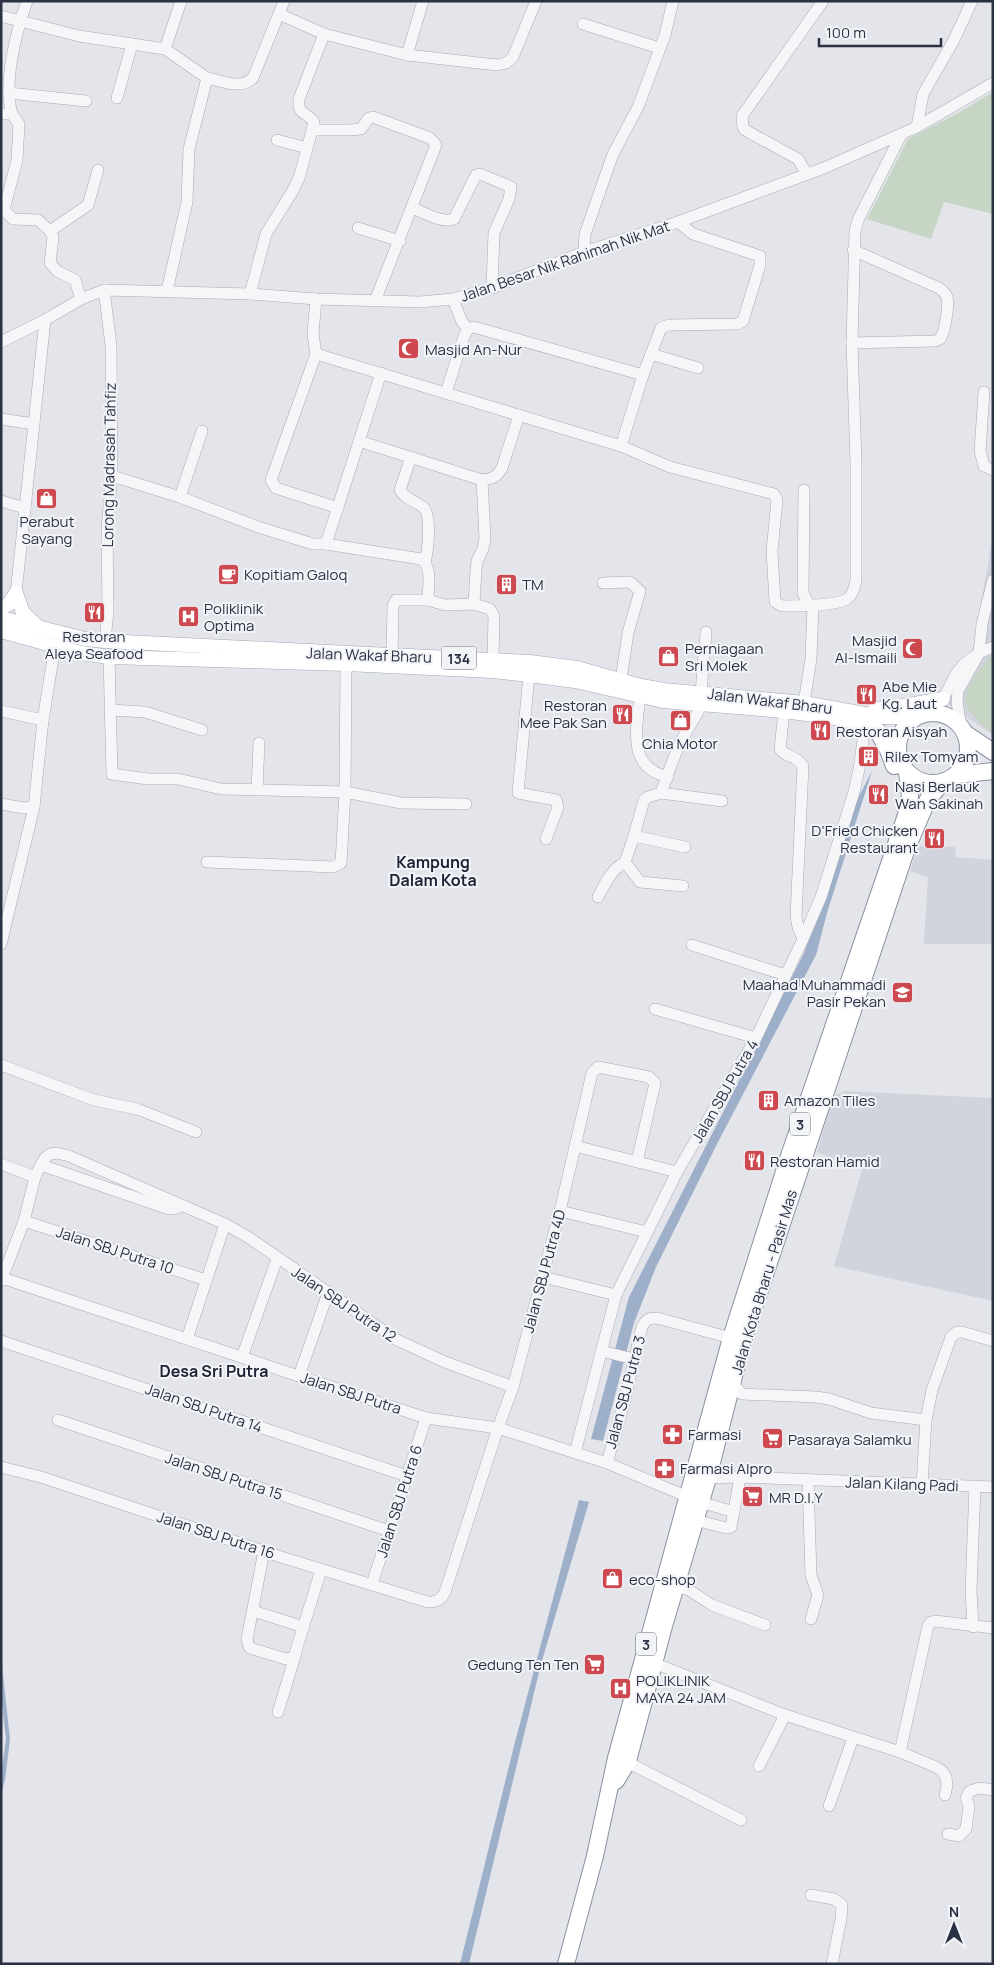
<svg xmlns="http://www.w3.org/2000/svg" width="994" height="1965" font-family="Manrope,sans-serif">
<rect width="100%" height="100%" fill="#e3e5eb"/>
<g fill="#d1d4dd">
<path d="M993 536V735L948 704 973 648Z"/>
<path d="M918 846 955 847 956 857 993 860V944H924L928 877 910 871Z"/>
<path d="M844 1091 993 1098V1301L834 1266 862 1170 817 1152 833 1097Z"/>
</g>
<g fill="#c6d5c4">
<path d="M993 92V214L944 202 931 239 867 219 908 139 958 113Z"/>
<path d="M993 656V733C980 724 971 715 964 701 968 683 978 671 990 657Z"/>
</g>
<g fill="#9eafca">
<path d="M872 771 827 913 816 955 717 1144 656 1267 634 1323 603 1441 591 1439 629 1297 804 953 856 802Z"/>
<path d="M579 1500 589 1502 541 1664 469 1964H460L514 1746Z"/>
<path d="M1 1657 10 1739 5 1780 1 1794V1774L6 1739 1 1696Z"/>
</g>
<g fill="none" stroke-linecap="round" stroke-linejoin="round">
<defs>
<g id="minor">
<path d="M279 14 324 34 407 55 497 65 506 63 513 57 536 1"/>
<path d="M1 16 79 36 165 49"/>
<path d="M583 24 659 48"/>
<path d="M407 55 423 1"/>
<path d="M207 78C223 81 240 90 253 78L284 1"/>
<path d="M9 93 86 101"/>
<path d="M117 98 132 44"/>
<path d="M1 114H12L19 124 17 160 5 206V211L13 219 38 220 50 231 53 237 50 263 57 271 75 280 81 299"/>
<path d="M12 114C3 83 16 32 27 1"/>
<path d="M917 127 923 94 954 40 972 1"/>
<path d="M312 130H349L361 129 369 118 373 117 430 138 436 145 375 301"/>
<path d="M277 140 307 148"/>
<path d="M807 174 798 159 745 130 743 127 742 116 823 1"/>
<path d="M412 208C424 212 442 224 454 219L476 175 480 174 511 187 509 199 494 233 492 288"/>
<path d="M358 228 400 241"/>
<path d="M50 231 88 205 98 170"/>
<path d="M584 252 585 234 613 154 638 107 665 35 673 1"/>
<path d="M104 290 111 345 112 476 107 528 108 611 105 641"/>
<path d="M167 291 187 202 189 149 207 78 165 49 181 1"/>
<path d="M250 294 266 234 292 192 299 178 314 123C309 111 297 118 299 99L324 34"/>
<path d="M316 299 313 334 316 354 621 446 670 467 774 494 777 500 772 551 775 602 782 606C797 606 836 606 847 599 853 595 854 588 856 581V463L852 343 855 231 858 220 901 135"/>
<path d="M453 299 462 322 468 329"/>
<path d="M1 342 45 320 81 299 104 290 250 294 316 299 420 302 453 299 492 288 584 252 678 222 824 168 917 127 993 83"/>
<path d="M852 343 935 341 940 339C945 333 949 306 947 297 945 293 942 290 939 288L853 250"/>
<path d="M316 354 271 480 276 488 338 508"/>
<path d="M651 354 698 368"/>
<path d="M984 392 980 451 984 466 993 470"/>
<path d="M446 393 464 336 468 329 474 327 643 375"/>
<path d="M1 419 34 424"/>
<path d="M359 441 482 480C492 479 497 477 502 468L519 415"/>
<path d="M621 446 643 375 661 328 669 325 737 324 743 321 760 265V256L693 234 678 222"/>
<path d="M411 457 400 490C405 499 415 501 423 507 432 514 428 551 425 562"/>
<path d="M112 476 180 497 258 527 313 544H326L421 559C433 567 428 588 428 600"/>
<path d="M804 490 803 593 809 605"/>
<path d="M180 497 202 431"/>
<path d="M1 501 25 508"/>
<path d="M326 544 381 373"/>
<path d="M603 583 630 582 640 591 628 633 621 680"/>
<path d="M16 593 45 320"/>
<path d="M474 604 476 570 477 561 483 549 485 538 482 480"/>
<path d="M392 656 393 606 396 600H428L445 605 474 604 490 609 494 616 493 660"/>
<path d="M109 657 112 774 148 779H178L221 789 345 792 401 803 466 804"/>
<path d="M529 675 518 793 556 800 558 807 546 839"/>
<path d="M701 693 706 632"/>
<path d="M640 696C637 729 626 767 668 777"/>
<path d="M804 703 811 659 813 605"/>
<path d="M702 704C696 717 689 726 683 738 673 756 668 775 661 793L722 801"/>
<path d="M110 710 145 712 202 730"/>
<path d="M1 711 43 720"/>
<path d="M784 711 780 749C788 759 795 754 803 766L796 916 798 927 803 939"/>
<path d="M927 713 943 699 956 674 964 664 979 653 993 647"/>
<path d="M961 727 957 702 958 691 979 653 982 624 993 580"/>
<path d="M257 790 259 743"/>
<path d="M661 793 648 797 644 800 634 836 685 847"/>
<path d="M1 804 24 808 34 807"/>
<path d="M207 862 333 867 341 863 345 792 346 664"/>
<path d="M625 862 640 882 683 886"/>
<path d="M598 897C606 882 611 870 625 862L634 836"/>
<path d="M1 944 34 807 43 720 55 646"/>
<path d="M692 945 785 975"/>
<path d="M655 1009 756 1038"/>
<path d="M1 1065 94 1100 137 1109 196 1132"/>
<path d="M575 1146 677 1172"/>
<path d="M1 1164 35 1177"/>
<path d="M41 1165 169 1209 177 1208 182 1205"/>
<path d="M560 1211 647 1232"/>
<path d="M24 1221 206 1280"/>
<path d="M543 1277 616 1295"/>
<path d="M2 1278 426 1418 498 1428 607 1463 700 1502 734 1512"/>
<path d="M1 1281 24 1221 35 1177 41 1165 45 1158 50 1154 57 1153 69 1156 225 1224 251 1239 397 1340 445 1362 513 1387"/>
<path d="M187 1339 225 1224"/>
<path d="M1 1341 407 1476"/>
<path d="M601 1351 634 1359"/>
<path d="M242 1357 277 1259"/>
<path d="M299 1376 328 1293"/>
<path d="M733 1384 742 1394 816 1397 829 1399 871 1413 926 1420"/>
<path d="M58 1420 389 1531"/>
<path d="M575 1453 616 1295 677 1172 756 1038 803 939 821 897 854 792 859 769 865 726"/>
<path d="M607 1463 623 1407 642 1327C646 1319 649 1318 657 1318L731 1338"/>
<path d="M1 1467 41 1477 281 1557 428 1602C437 1602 441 1600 445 1592L498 1428 513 1387 560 1211 592 1073 598 1067 649 1077 655 1083 637 1162"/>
<path d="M702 1478 740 1477 993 1487"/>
<path d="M808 1480 811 1575 818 1595 811 1619"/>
<path d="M922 1484 926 1420 932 1390 951 1337 957 1332H962L993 1341"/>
<path d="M695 1520 726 1528 731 1527 740 1477"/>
<path d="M264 1551 247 1639 249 1647 253 1649 286 1659 294 1657 321 1570"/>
<path d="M372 1584 426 1418"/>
<path d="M675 1586 689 1590 712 1605 765 1625"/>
<path d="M253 1611 304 1627"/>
<path d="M973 1627 971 1591 975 1486"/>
<path d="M654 1663 785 1715 900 1752 936 1767 942 1771 946 1777 947 1785 945 1795"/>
<path d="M278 1712 296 1653"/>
<path d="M900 1752 928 1626 931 1622 935 1621 993 1628"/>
<path d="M627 1762 741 1820"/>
<path d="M759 1766 785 1715"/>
<path d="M829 1806 853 1738"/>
<path d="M948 1834 959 1836 966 1829 969 1806 966 1798 970 1791 980 1788 993 1790"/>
<path d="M811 1895 834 1899 842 1905 841 1919 832 1964"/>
</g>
<g id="major">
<path d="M16 593 23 613 36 625"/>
<path d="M1 608 9 604 16 593"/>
<path d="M1 618 85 639 105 641 530 662 577 668 641 686 664 690 804 703 881 717H915"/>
<path d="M1 631 81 653 109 657 346 664 493 671 529 675 575 681 663 701 784 711 843 719 877 730 891 739 897 749"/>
<path d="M875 709 892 708 943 699"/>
</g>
<g id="highway">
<circle cx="933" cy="748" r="35"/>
<path d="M877 730 888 750 894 766"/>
<path d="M965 733 993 752"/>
<path d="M956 775 993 771"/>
<path d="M616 1781 628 1761 664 1626 708 1478 743 1341 907 848 928 799 944 781"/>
<path d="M566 1964 595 1856 616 1758 731 1338 790 1153 906 815 910 796 907 772"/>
</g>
</defs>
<use href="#minor" stroke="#a8abb5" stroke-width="12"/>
<use href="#major" stroke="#a2a8b7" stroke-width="15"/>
<use href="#highway" stroke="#8a91a1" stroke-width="18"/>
<use href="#minor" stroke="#f6f6f9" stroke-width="11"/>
<use href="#major" stroke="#fff" stroke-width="14"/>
<use href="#highway" stroke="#fff" stroke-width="16"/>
</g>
<defs>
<symbol id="mosque-square" viewBox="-11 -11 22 22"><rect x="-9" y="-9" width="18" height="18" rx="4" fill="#ce494f" stroke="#f3f4f8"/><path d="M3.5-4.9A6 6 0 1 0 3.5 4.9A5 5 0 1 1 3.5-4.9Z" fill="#fff"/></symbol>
<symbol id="shop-square" viewBox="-11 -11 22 22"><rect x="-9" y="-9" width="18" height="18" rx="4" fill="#ce494f" stroke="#f3f4f8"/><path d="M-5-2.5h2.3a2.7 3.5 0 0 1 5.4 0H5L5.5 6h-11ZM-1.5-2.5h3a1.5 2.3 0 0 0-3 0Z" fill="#fff"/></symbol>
<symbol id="cafe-square" viewBox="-11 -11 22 22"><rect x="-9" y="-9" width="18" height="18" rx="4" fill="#ce494f" stroke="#f3f4f8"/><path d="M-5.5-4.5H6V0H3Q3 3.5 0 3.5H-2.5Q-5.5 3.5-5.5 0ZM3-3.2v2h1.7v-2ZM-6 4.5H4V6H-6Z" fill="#fff"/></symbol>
<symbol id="building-square" viewBox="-11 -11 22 22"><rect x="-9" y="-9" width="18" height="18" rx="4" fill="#ce494f" stroke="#f3f4f8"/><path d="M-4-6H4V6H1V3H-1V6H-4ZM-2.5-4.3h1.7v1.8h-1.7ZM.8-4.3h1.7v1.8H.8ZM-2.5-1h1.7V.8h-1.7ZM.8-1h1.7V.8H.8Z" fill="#fff"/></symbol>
<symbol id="restaurant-square" viewBox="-11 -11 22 22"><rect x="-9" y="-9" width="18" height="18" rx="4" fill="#ce494f" stroke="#f3f4f8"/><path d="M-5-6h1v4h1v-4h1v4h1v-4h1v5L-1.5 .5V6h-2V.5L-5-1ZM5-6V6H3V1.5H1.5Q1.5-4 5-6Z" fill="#fff"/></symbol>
<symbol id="hospital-square" viewBox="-11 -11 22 22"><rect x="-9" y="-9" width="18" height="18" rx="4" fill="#ce494f" stroke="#f3f4f8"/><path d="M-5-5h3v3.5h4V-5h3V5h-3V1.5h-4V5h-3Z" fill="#fff"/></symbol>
<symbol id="school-square" viewBox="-11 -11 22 22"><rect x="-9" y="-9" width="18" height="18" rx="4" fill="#ce494f" stroke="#f3f4f8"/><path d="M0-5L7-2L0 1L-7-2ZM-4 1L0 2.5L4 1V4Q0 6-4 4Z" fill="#fff"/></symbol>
<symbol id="pharmacy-square" viewBox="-11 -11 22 22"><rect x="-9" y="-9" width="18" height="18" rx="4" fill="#ce494f" stroke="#f3f4f8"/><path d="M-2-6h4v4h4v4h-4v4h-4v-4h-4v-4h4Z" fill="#fff"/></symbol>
<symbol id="supermarket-square" viewBox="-11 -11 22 22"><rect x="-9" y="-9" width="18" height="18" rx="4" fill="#ce494f" stroke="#f3f4f8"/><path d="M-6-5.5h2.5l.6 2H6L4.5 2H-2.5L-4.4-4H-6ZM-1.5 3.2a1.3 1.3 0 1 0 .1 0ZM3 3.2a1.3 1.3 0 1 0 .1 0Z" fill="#fff"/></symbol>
</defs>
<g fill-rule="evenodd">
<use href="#mosque-square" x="396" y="336" width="25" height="25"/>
<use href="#shop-square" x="34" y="486" width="25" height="25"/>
<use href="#cafe-square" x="216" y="562" width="25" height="25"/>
<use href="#building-square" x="494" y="572" width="25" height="25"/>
<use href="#restaurant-square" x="82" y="600" width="25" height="25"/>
<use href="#hospital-square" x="176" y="604" width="25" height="25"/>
<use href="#mosque-square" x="900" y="636" width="25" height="25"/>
<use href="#shop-square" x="656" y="644" width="25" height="25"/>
<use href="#restaurant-square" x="854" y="682" width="25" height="25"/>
<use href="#restaurant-square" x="610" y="702" width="25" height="25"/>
<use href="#shop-square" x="668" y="708" width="25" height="25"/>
<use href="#restaurant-square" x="808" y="718" width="25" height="25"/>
<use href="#building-square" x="856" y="744" width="25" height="25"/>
<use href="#restaurant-square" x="866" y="782" width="25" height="25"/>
<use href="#restaurant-square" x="922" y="826" width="25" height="25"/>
<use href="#school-square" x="890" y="980" width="25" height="25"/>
<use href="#building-square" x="756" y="1088" width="25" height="25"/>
<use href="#restaurant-square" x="742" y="1148" width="25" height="25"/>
<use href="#pharmacy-square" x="660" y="1422" width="25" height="25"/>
<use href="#supermarket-square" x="760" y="1426" width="25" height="25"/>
<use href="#pharmacy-square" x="652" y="1456" width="25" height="25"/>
<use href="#supermarket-square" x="740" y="1484" width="25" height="25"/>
<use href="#shop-square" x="600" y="1566" width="25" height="25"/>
<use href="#supermarket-square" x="582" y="1652" width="25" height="25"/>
<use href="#hospital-square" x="608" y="1676" width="25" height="25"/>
</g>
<g text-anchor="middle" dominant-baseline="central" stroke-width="4" stroke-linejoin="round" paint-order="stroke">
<g fill="#f3f4f8" stroke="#666c79" stroke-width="1">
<rect x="441.5" y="646.5" width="35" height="23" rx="4"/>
<rect x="790" y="1112.5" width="20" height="23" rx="4"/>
<rect x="636" y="1632.5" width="20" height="23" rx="4"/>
</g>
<g font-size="14" font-weight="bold" fill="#2a3143">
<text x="459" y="658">134</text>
<text x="800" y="1124">3</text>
<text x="646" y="1644">3</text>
</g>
<g font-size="15" fill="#2a3143" stroke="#f3f4f8">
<text transform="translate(565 261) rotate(-19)">Jalan Besar Nik Rahimah Nik Mat</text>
<text transform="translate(109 465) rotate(-89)">Lorong Madrasah Tahfiz</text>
<text transform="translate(369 655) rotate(2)">Jalan Wakaf Bharu</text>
<text transform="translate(770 701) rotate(7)">Jalan Wakaf Bharu</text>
<text transform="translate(725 1091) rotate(-60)">Jalan SBJ Putra 4</text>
<text transform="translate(115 1250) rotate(18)">Jalan SBJ Putra 10</text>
<text transform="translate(544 1271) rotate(-75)">Jalan SBJ Putra 4D</text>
<text transform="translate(764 1282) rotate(-73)">Jalan Kota Bharu - Pasir Mas</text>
<text transform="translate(344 1304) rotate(34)">Jalan SBJ Putra 12</text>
<text transform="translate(625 1392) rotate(-75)">Jalan SBJ Putra 3</text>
<text transform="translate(351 1393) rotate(18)">Jalan SBJ Putra</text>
<text transform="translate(204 1408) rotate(19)">Jalan SBJ Putra 14</text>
<text transform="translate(224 1476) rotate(18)">Jalan SBJ Putra 15</text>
<text transform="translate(902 1484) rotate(2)">Jalan Kilang Padi</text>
<text transform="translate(399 1501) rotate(-72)">Jalan SBJ Putra 6</text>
<text transform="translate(216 1535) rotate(18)">Jalan SBJ Putra 16</text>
</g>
<g font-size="15" fill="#2a3143" stroke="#f3f4f8" text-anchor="start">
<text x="425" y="349">Masjid An-Nur</text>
<text x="47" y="521" text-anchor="middle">Perabut<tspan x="47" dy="17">Sayang</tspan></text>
<text x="244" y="574">Kopitiam Galoq</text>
<text x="522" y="584">TM</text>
<text x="204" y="608">Poliklinik<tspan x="204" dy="17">Optima</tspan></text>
<text x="94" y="636" text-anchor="middle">Restoran<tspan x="94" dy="17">Aleya Seafood</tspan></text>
<text x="897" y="640" text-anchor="end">Masjid<tspan x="897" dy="17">Al-Ismaili</tspan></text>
<text x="685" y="648">Perniagaan<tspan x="685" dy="17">Sri Molek</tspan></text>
<text x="882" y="686">Abe Mie<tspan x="882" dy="17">Kg. Laut</tspan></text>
<text x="607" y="705" text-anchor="end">Restoran<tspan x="607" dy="17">Mee Pak San</tspan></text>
<text x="836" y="731">Restoran Aisyah</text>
<text x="680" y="743" text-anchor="middle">Chia Motor</text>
<text x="885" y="756">Rilex Tomyam</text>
<text x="895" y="786">Nasi Berlauk<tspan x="895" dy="17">Wan Sakinah</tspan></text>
<text x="918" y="830" text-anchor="end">D’Fried Chicken<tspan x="918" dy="17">Restaurant</tspan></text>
<text x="886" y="984" text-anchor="end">Maahad Muhammadi<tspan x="886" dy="17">Pasir Pekan</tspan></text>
<text x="784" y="1100">Amazon Tiles</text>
<text x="770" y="1161">Restoran Hamid</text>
<text x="688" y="1434">Farmasi</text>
<text x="788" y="1439">Pasaraya Salamku</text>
<text x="680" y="1468">Farmasi Alpro</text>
<text x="769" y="1497">MR D.I.Y</text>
<text x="629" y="1579">eco-shop</text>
<text x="579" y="1664" text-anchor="end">Gedung Ten Ten</text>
<text x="636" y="1680">POLIKLINIK<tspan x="636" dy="17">MAYA 24 JAM</tspan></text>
</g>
<g font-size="16" font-weight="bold" fill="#1d2234" stroke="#f3f4f8">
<text x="433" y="862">Kampung<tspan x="433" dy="18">Dalam Kota</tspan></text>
<text x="214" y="1371">Desa Sri Putra</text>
</g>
</g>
<rect width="994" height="1965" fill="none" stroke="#2a3143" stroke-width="5"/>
<g transform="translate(954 1925)" stroke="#f3f4f8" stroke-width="4" paint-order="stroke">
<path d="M0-4L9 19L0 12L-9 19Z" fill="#2a3143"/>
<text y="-8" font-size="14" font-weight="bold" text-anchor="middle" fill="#2a3143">N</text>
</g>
<path d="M819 38v8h122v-8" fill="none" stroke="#2a3143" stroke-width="2.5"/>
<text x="826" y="38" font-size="15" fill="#2a3143" stroke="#f3f4f8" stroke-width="4" paint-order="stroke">100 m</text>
</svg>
